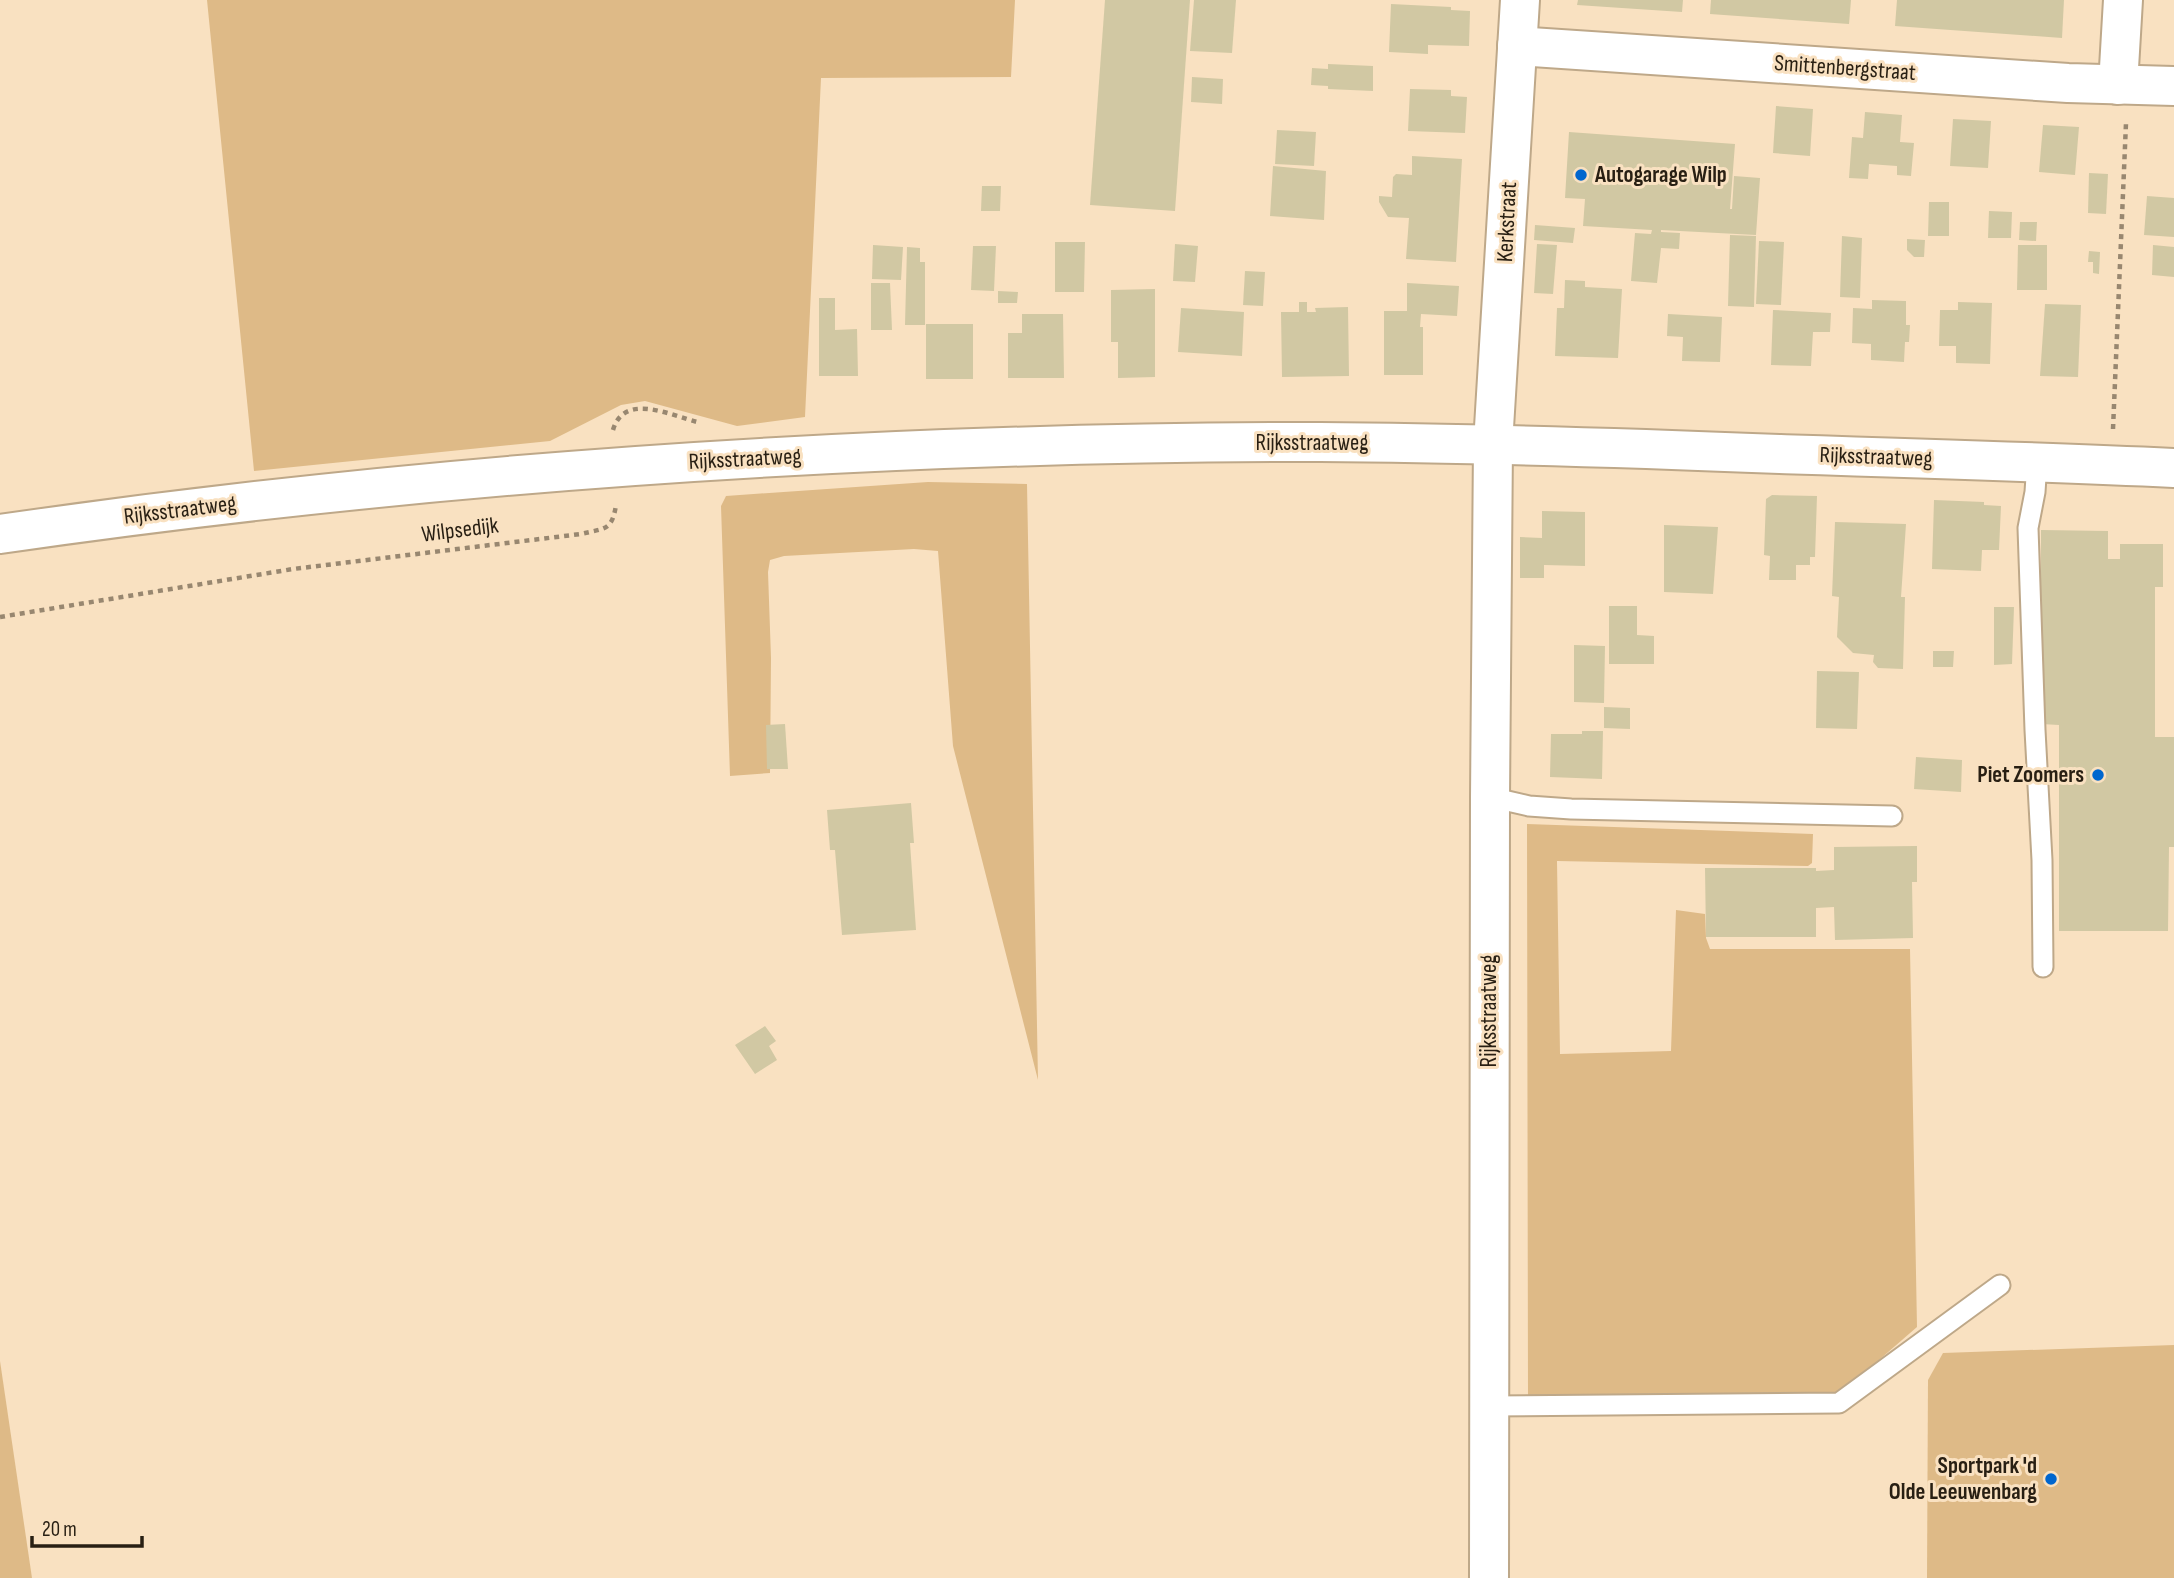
<svg xmlns="http://www.w3.org/2000/svg" width="2174" height="1578" font-family="'Sofia Sans Condensed',sans-serif">
<rect width="100%" height="100%" fill="#f9e1c1"/>
<g fill="#deba87">
<path d="M207 0H1015L1011 77 821 78 805 417 737 426 645 401 621 405 550 441 254 471Z"/>
<path d="M928 482 1027 484 1038 1080 953 746 938 551 914 549 784 556 770 560 768 572 771 658 770 773 730 776 721 506 726 496Z"/>
<path d="M1527 824 1813 834 1812 863 1808 866 1557 861 1560 1054 1671 1051 1676 910 1705 914 1706 938 1710 949H1910L1917 1327 1842 1392 1528 1397Z"/>
<path d="M2174 1345V1578H1927L1928 1380 1943 1353Z"/>
<path d="M0 1361 32 1578H0Z"/>
</g>
<g fill="#d1c8a3">
<path d="M1105 0H1190L1175 211 1090 205Z"/>
<path d="M1194 0H1236L1232 53 1190 51Z"/>
<path d="M1578 0H1683L1682 12 1577 5Z"/>
<path d="M1711 0H1851L1849 24 1710 14Z"/>
<path d="M1897 0H2064L2062 38 1895 26Z"/>
<path d="M1391 4 1451 7V10L1470 11 1469 46 1428 45V54L1389 52Z"/>
<path d="M1328 64 1373 66V91L1328 89V86L1311 85 1312 68 1328 69Z"/>
<path d="M1192 77 1223 79 1222 104 1191 102Z"/>
<path d="M1410 89 1451 90V96L1467 97 1465 133 1408 131Z"/>
<path d="M1776 106 1813 109 1810 156 1773 153Z"/>
<path d="M1865 112 1902 115 1900 142 1914 143 1911 176 1897 175V166L1869 164 1868 179 1849 178 1852 137 1863 138Z"/>
<path d="M1953 119 1991 121 1988 168 1950 166Z"/>
<path d="M2043 125 2079 127 2075 175 2039 172Z"/>
<path d="M1277 130 1316 132 1314 166 1275 164Z"/>
<path d="M1569 132 1735 144 1730 209H1732L1734 176 1760 178 1756 235 1661 230V232L1680 233 1679 249 1661 248 1657 283 1631 281 1635 233 1651 234 1652 230 1583 226 1585 199 1565 198Z"/>
<path d="M1412 156 1462 159 1456 262 1406 259 1409 218 1388 217 1379 202V196L1392 197 1393 177 1396 174 1412 175Z"/>
<path d="M1273 166 1326 171 1324 220 1270 216Z"/>
<path d="M2089 173 2108 174 2106 214 2088 213Z"/>
<path d="M982 186H1001L1000 211H981Z"/>
<path d="M2147 196 2174 198V237L2144 235Z"/>
<path d="M1929 202H1949V236H1928Z"/>
<path d="M1989 211 2012 212 2011 238H1988Z"/>
<path d="M2020 222H2037L2036 241 2019 240Z"/>
<path d="M1535 225 1575 228 1573 243 1534 240Z"/>
<path d="M1730 235 1756 236 1754 307 1728 306Z"/>
<path d="M1842 236 1862 238 1860 298 1840 297Z"/>
<path d="M1907 239 1925 240 1924 257H1914L1907 250Z"/>
<path d="M1759 241 1784 242 1781 305 1756 304Z"/>
<path d="M1055 242H1085L1084 292H1055Z"/>
<path d="M1175 244 1198 246 1195 282 1173 281Z"/>
<path d="M1537 244 1557 245 1553 294 1534 293Z"/>
<path d="M873 245 903 247 901 280 872 279Z"/>
<path d="M2018 245H2047V290H2017Z"/>
<path d="M2153 245 2174 247V277L2152 275Z"/>
<path d="M973 246H996L994 291 971 290Z"/>
<path d="M907 247 920 248V262H925V325H905Z"/>
<path d="M2089 251 2100 252 2099 274 2093 273V262H2088Z"/>
<path d="M1245 271 1265 272 1263 306 1243 305Z"/>
<path d="M1565 280 1585 281V287L1622 289 1618 358 1555 356 1557 308H1564Z"/>
<path d="M871 283H890L892 330H871Z"/>
<path d="M1407 283 1459 286 1457 316 1421 314 1420 327H1423V375H1384V311H1407Z"/>
<path d="M1155 289V377L1118 378V342H1111V290Z"/>
<path d="M998 291 1018 292 1017 303H998Z"/>
<path d="M819 298H835V330L857 329 858 376H819Z"/>
<path d="M1872 300 1906 301V325H1910L1909 342H1905L1904 362 1871 360V344L1852 343 1853 308 1872 309Z"/>
<path d="M1299 302H1307V312H1316L1315 308 1348 307 1349 376 1282 377 1281 312H1299Z"/>
<path d="M1958 302 1992 303 1990 364 1956 363V346H1939L1940 310H1958Z"/>
<path d="M2045 304 2081 305 2078 377 2040 376Z"/>
<path d="M1181 308 1244 312 1242 356 1178 352Z"/>
<path d="M1773 310 1831 313 1830 332H1813L1811 366 1771 365Z"/>
<path d="M1022 314H1063L1064 378H1008V333H1022Z"/>
<path d="M1668 314 1722 317 1720 362 1682 361 1683 337 1667 336Z"/>
<rect x="926" y="324" width="47" height="55"/>
<path d="M1772 495 1817 496 1815 557H1810V565H1796V580H1769L1770 556 1764 555 1766 499Z"/>
<path d="M1934 500 1984 502V505L2001 506 1999 550H1982L1981 571 1932 569Z"/>
<path d="M1542 511 1585 512V566L1544 565V578H1520V537L1542 538Z"/>
<path d="M1835 522 1906 524 1901 597H1905L1903 669 1878 668 1873 662 1874 655 1853 653 1837 637 1839 597 1832 596Z"/>
<path d="M1664 525 1718 527 1713 594 1664 592Z"/>
<path d="M2041 530 2108 531V559H2120V544H2163V587H2155V737H2174V847H2169L2168 931H2059V725L2041 724Z"/>
<path d="M1609 606H1637V635L1654 636V664H1609Z"/>
<path d="M1994 607H2014L2012 664 1994 665Z"/>
<path d="M1574 645 1605 646 1604 703 1574 702Z"/>
<path d="M1933 651H1954L1953 667H1933Z"/>
<path d="M1817 671 1859 672 1857 729 1816 728Z"/>
<path d="M1604 707 1630 708V729L1604 728Z"/>
<path d="M785 724 788 769H767L766 725Z"/>
<path d="M1582 731H1603L1602 779 1550 777 1551 734H1582Z"/>
<path d="M1916 757 1962 760 1961 792 1914 789Z"/>
<path d="M911 803 914 843H910L916 930 842 935 835 850H830L827 810Z"/>
<path d="M1917 846V882H1912L1913 938 1835 940 1834 907 1816 908V937H1706L1705 868H1816V871L1834 870V847Z"/>
<path d="M765 1026 776 1041 769 1046 777 1060 755 1074 735 1045Z"/>
</g>
<g fill="none" stroke-linecap="round" stroke-linejoin="round">
<defs>
<g id="lane">
<path d="M2037 462 2035 492 2028 528 2035 730 2042 860 2043 967"/>
<path d="M1490 797 1529 806 1571 809 1892 816"/>
<path d="M1489 1406 1839 1403 2000 1285"/>
</g>
<g id="street">
<path d="M1517 46 2068 83 2174 86"/>
<path d="M2118 85 2123 0"/>
<path d="M1489 1578 1490 797 1493 444 1520 0"/>
</g>
<path id="secondary" d="M0 534C437 471 879 442 1320 442 1474 443 1627 448 1780 454 1911 458 2043 462 2174 468"/>
</defs>
<use href="#lane" stroke="#bea889" stroke-width="23"/>
<use href="#street" stroke="#bea889" stroke-width="42"/>
<use href="#secondary" stroke="#bea889" stroke-width="42"/>
<g stroke="#988770" stroke-width="4.5" stroke-dasharray="5 5" stroke-linecap="butt">
<path d="M2113 429 2126 123"/>
<path d="M613 430C624 392 670 415 697 422"/>
<path d="M0 617 293 569 581 534C605 528 612 531 616 505"/>
</g>
<use href="#lane" stroke="#fff" stroke-width="19"/>
<use href="#street" stroke="#fff" stroke-width="38"/>
<use href="#secondary" stroke="#fff" stroke-width="38"/>
</g>
<g fill="#0066ce" stroke="#f9e1c1" stroke-width="2.5">
<circle cx="1581" cy="175" r="7"/>
<circle cx="2098" cy="775" r="7"/>
<circle cx="2051" cy="1479" r="7"/>
</g>
<g text-anchor="middle" dominant-baseline="central" stroke-width="6" stroke-linejoin="round" paint-order="stroke">
<g font-size="23" fill="#281f13" stroke="#f9e1c1">
<text transform="translate(1845 68) rotate(4)">Smittenbergstraat</text>
<text transform="translate(1507 222) rotate(-87)">Kerkstraat</text>
<text x="1312" y="443">Rijksstraatweg</text>
<text transform="translate(1876 457) rotate(2)">Rijksstraatweg</text>
<text transform="translate(745 459) rotate(-3)">Rijksstraatweg</text>
<text transform="translate(180 510) rotate(-7)">Rijksstraatweg</text>
<text transform="translate(460 530) rotate(-7)">Wilpsedijk</text>
<text transform="translate(1489 1011) rotate(-90)">Rijksstraatweg</text>
</g>
<g font-size="23" font-weight="bold" fill="#281f13" stroke="#f9e1c1" text-anchor="end">
<text x="1595" y="175" text-anchor="start">Autogarage Wilp</text>
<text x="2084" y="775">Piet Zoomers</text>
<text x="2037" y="1466">Sportpark 'd<tspan x="2037" dy="26">Olde Leeuwenbarg</tspan></text>
</g>
</g>
<path d="M32 1536v10h110v-10" fill="none" stroke="#281f13" stroke-width="3.5"/>
<text x="42" y="1536" font-size="21" fill="#281f13" stroke="#f9e1c1" stroke-width="5" paint-order="stroke">20 m</text>
</svg>
